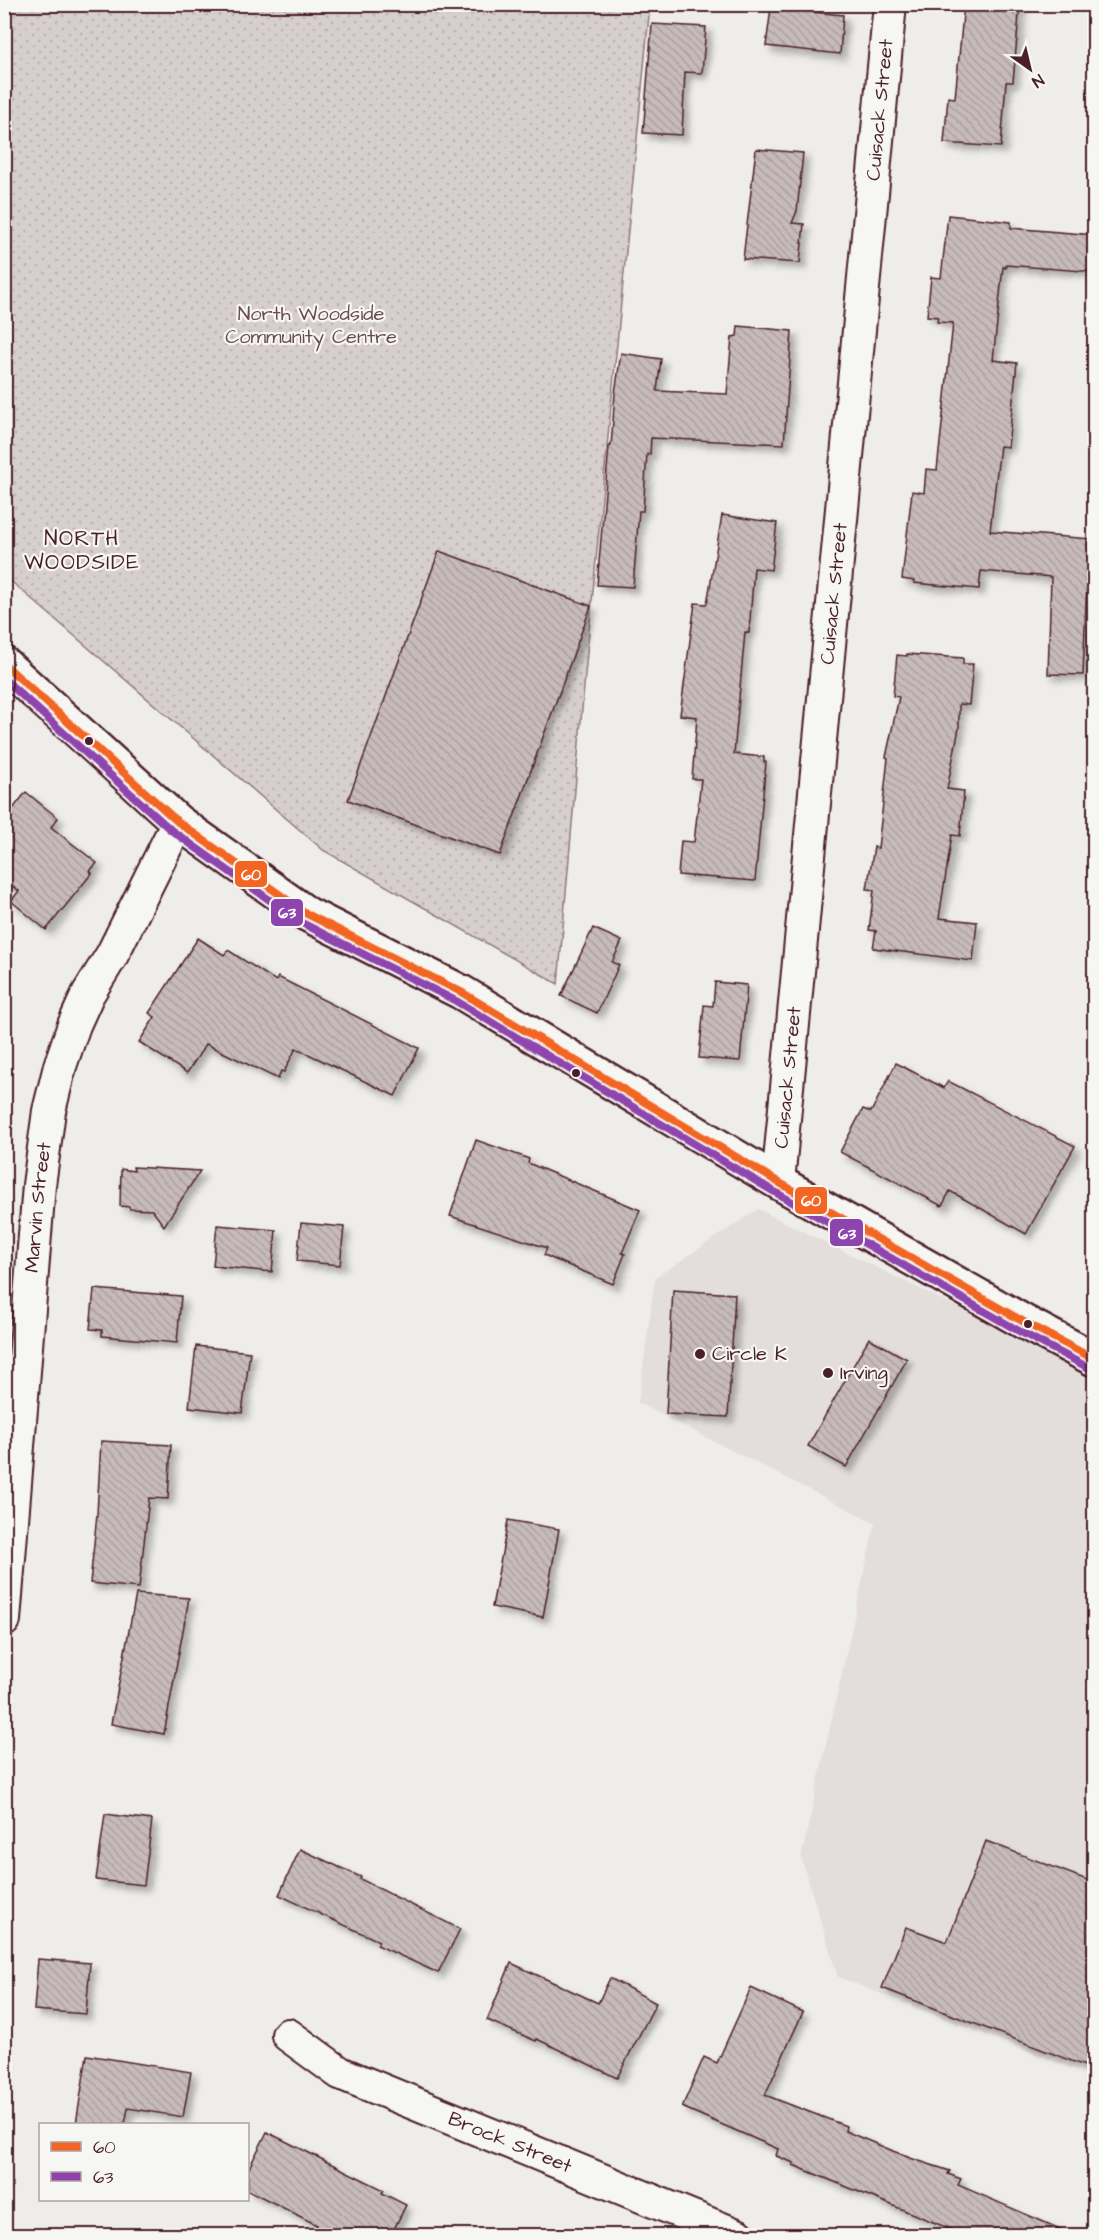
<svg xmlns="http://www.w3.org/2000/svg" width="1099" height="2240" font-family="'Architects Daughter',sans-serif">
<defs>
<pattern id="park-dots" width="8" height="8" patternUnits="userSpaceOnUse" patternTransform="scale(1.5)"><rect width="8" height="8" fill="#d7cfce"/><path d="M2 2h.1M6 6h.1" fill="none" stroke="#bab1b1" stroke-width="1.8" stroke-linecap="round"/></pattern>
<pattern id="building-back-hatch" width="6" height="6" patternUnits="userSpaceOnUse" patternTransform="scale(1.5)"><rect width="6" height="6" fill="#c6babb"/><path d="M-1 5l2 2M0 0l6 6M5-1l2 2" fill="none" stroke="#ac9fa1"/></pattern>
<filter id="shadow"><feDropShadow dx="5.5" dy="5.5" stdDeviation="3" flood-color="#0004"/></filter>
</defs>
<rect width="100%" height="100%" fill="#efedea"/>
<filter id="ink" filterUnits="userSpaceOnUse"><feTurbulence type="fractalNoise" baseFrequency=".0167" numOctaves="2"/><feDisplacementMap in="SourceGraphic" scale="12" xChannelSelector="R" yChannelSelector="G"/><feConvolveMatrix kernelMatrix="1 2 1 2 8 2 1 2 1" color-interpolation-filters="sRGB"/></filter>
<g filter="url(#ink)">
<path fill="#e3dedc" d="M758 1209 1022 1339 1094 1380V2077L838 1977 801 1858 875 1523 638 1403 655 1278Z"/>
<path fill="url(#park-dots)" stroke="#90777c" stroke-width="1.5" d="M5 5H650L587 652 558 984 323 850 5 576Z"/>
<g fill="url(#building-back-hatch)" stroke="#4a1f2b" stroke-width="1.5" filter="url(#shadow)">
<path d="M964 4H1020L1013 82H1006L1001 147 944 143 948 97 955 98Z"/>
<path d="M771 8 843 15 840 54 766 46Z"/>
<path d="M652 24 706 27 702 73 685 72 682 135 643 133Z"/>
<path d="M756 149 803 153 797 211 792 223 804 224 800 263 743 259Z"/>
<path d="M948 215 1011 222V228L1095 235V272L1006 265V268L1003 267 993 360 1017 363 1008 447 1000 446 990 531 1091 539 1086 602 1083 675 1048 674 1051 577 981 571 979 589 914 583 915 581 902 579 912 491 924 493 926 469 937 470 953 323 937 322 938 317 927 316 931 277 941 278Z"/>
<path d="M738 326 792 331 784 444 651 438 650 454H647L643 511H639L633 587 597 585 609 446H611L615 393 621 353 661 359 657 391 727 394 732 337 737 336Z"/>
<path d="M722 515 777 523 771 570 754 568 749 633 745 632 734 754 764 757V762H766L755 881 678 875 681 841 694 842 701 779H692L697 717 680 715 695 603 707 604Z"/>
<path d="M439 551 591 606 500 855 348 800Z"/>
<path d="M907 654 963 658V664H973L969 705 959 704V728L947 789 964 791 960 836 952 835 939 918 977 922 973 961 873 948 876 931 869 930 874 890 867 889 874 847 878 848 888 758 886 757 899 697 893 696 897 655 907 656Z"/>
<path d="M26 792 58 818 51 827 97 863 90 871 92 873 46 930 11 901 19 891 4 880V820Z"/>
<path d="M593 928 622 941 612 962 619 965 597 1013 561 996Z"/>
<path d="M198 938 224 955 228 950 276 981 278 977 419 1048 395 1096 296 1048 284 1072 281 1071 278 1079 206 1044 187 1073 139 1042 155 1017 149 1013Z"/>
<path d="M715 982 747 985 740 1061 699 1058 704 1005 713 1006Z"/>
<path d="M896 1063 944 1088 948 1081 1075 1146 1026 1234 950 1191 942 1206 840 1152 863 1109 871 1112Z"/>
<path d="M476 1140 524 1157 529 1159 528 1163 640 1210 622 1253 625 1254 613 1284 544 1255 547 1248 450 1216Z"/>
<path d="M133 1167 200 1171 164 1226 152 1210 130 1209 129 1207 120 1206 121 1169 134 1171Z"/>
<path d="M301 1223 344 1227 340 1265 297 1261Z"/>
<path d="M217 1225 276 1230 272 1272 213 1266Z"/>
<path d="M94 1289 181 1296 177 1343 102 1336V1330L90 1329Z"/>
<path d="M673 1290 735 1294 728 1417 666 1414Z"/>
<path d="M869 1338 907 1359 846 1467 808 1446Z"/>
<path d="M196 1346 250 1352 242 1413 189 1407Z"/>
<path d="M101 1441 171 1445 168 1499 149 1498 139 1588 90 1583 97 1514Z"/>
<path d="M508 1520 559 1529 543 1617 492 1607Z"/>
<path d="M136 1594 189 1598 164 1734 111 1724Z"/>
<path d="M105 1814 152 1820 144 1885 96 1880Z"/>
<path d="M986 1841 1095 1883V2070L882 1988 906 1927 947 1942Z"/>
<path d="M300 1849 361 1877 360 1879 460 1929 438 1973 377 1945 379 1941 279 1895Z"/>
<path d="M38 1959 90 1963 86 2014 34 2010Z"/>
<path d="M511 1963 598 2003 610 1978 656 2003 617 2078 537 2039 536 2041 487 2020Z"/>
<path d="M751 1988 803 2012 765 2095 846 2126 845 2131 910 2158 950 2171 948 2174 961 2179 958 2185 1074 2235H965L793 2165 794 2163 776 2156 778 2149 682 2107 704 2057 717 2063Z"/>
<path d="M87 2055 191 2072 183 2117 128 2108 125 2124H76Z"/>
<path d="M267 2132 384 2190 382 2193 406 2205 391 2235H311L317 2225 248 2190V2170Z"/>
</g>
<g fill="none" stroke-linecap="round" stroke-linejoin="round">
<defs>
<g id="minor">
<path id="s1" d="M778 1182 890 4"/>
<path id="s2" d="M4 1620 39 1185 49 1111 60 1066 74 1025 88 994 112 955 178 822"/>
<path id="s3" d="M288 2035 340 2073 739 2236"/>
</g>
<path id="secondary" d="M4 664 178 822 307 914 461 992 778 1182 1024 1322 1094 1359"/>
</defs>
<use href="#minor" stroke="#4a1f2b" stroke-width="36"/>
<use href="#secondary" stroke="#4a1f2b" stroke-width="38"/>
<use href="#minor" stroke="#f6f6f2" stroke-width="32"/>
<use href="#secondary" stroke="#f6f6f2" stroke-width="33"/>
<defs>
<path id="bus-1" d="M4 664 178 822 307 914 461 992 778 1182 1024 1322 1094 1359"/>
<path id="bus-2" d="M4 679 171 830 302 923 456 1001 773 1191 1019 1331 1089 1368"/>
</defs>
<use href="#bus-1" stroke="#f6f6f2" stroke-width="12"/>
<use href="#bus-2" stroke="#f6f6f2" stroke-width="12"/>
<use href="#bus-1" stroke="#f26522" stroke-width="8"/>
<use href="#bus-2" stroke="#8e44ad" stroke-width="8"/>
</g>
</g>
<g fill="#4a1f2b" stroke="#f6f6f2" stroke-width="2">
<circle cx="89" cy="741" r="5"/>
<circle cx="576" cy="1073" r="5"/>
<circle cx="1028" cy="1324" r="5"/>
<circle cx="700" cy="1354" r="6"/>
<circle cx="828" cy="1373" r="6"/>
</g>
<g text-anchor="middle" dominant-baseline="central" stroke-width="4.5" stroke-linejoin="round" paint-order="stroke">
<g font-size="20" fill="#4a1f2b" stroke="#f6f6f2">
<text stroke="none"><textPath href="#s1" startOffset="1077">Cuisack Street</textPath></text>
<text stroke="none"><textPath href="#s1" startOffset="591">Cuisack Street</textPath></text>
<text stroke="none"><textPath href="#s1" startOffset="105">Cuisack Street</textPath></text>
<text stroke="none"><textPath href="#s2" startOffset="414">Marvin Street</textPath></text>
<text stroke="none"><textPath href="#s3" startOffset="248">Brock Street</textPath></text>
</g>
<g font-size="20" fill="#6d4b54" stroke="#f6f6f2">
<text x="311" y="314">North Woodside<tspan x="311" dy="23">Community Centre</tspan></text>
</g>
<g font-size="20" fill="#4a1f2b" stroke="#f6f6f2" text-anchor="start">
<text x="712" y="1354">Circle K</text>
<text x="840" y="1373">Irving</text>
</g>
<g font-size="21" letter-spacing="1.5" fill="#4a1f2b" stroke="#f6f6f2">
<text x="82" y="538">NORTH<tspan x="82" dy="24">WOODSIDE</tspan></text>
</g>
</g>
<g stroke="#f6f6f2" stroke-width="2">
<rect x="234" y="860" width="34" height="28" rx="6" fill="#f26522"/>
<rect x="270" y="898" width="34" height="29" rx="6" fill="#8e44ad"/>
<rect x="794" y="1186" width="34" height="29" rx="6" fill="#f26522"/>
<rect x="829" y="1218" width="35" height="29" rx="6" fill="#8e44ad"/>
</g>
<g font-size="16" text-anchor="middle" font-weight="bold" fill="#fff">
<text x="251" y="880">60</text>
<text x="287" y="918">63</text>
<text x="811" y="1206">60</text>
<text x="847" y="1239">63</text>
</g>
<rect width="1099" height="2240" fill="none" stroke="#f6f6f2" stroke-width="24"/>
<rect x="12" y="12" width="1075" height="2216" fill="none" stroke="#4a1f2b" stroke-width="2" filter="url(#ink)"/>
<rect x="39" y="2123" width="210" height="78" fill="#f6f6f2" stroke="#b1a0a2" stroke-width="1.5"/>
<rect x="51" y="2142" width="30" height="9" fill="#f26522" stroke="#b1a0a2" stroke-width="1.5"/>
<text x="93" y="2153" font-size="18" fill="#4a1f2b">60</text>
<rect x="51" y="2172" width="30" height="9" fill="#8e44ad" stroke="#b1a0a2" stroke-width="1.5"/>
<text x="93" y="2183" font-size="18" fill="#4a1f2b">63</text>
<g transform="translate(1030 69) rotate(146)" stroke="#f6f6f2" stroke-width="4.5" paint-order="stroke">
<path d="M0-4.5L10 22L0 15L-10 22Z" fill="#4a1f2b"/>
<text y="-9" font-size="16" font-weight="bold" text-anchor="middle" fill="#4a1f2b">N</text>
</g>
</svg>
